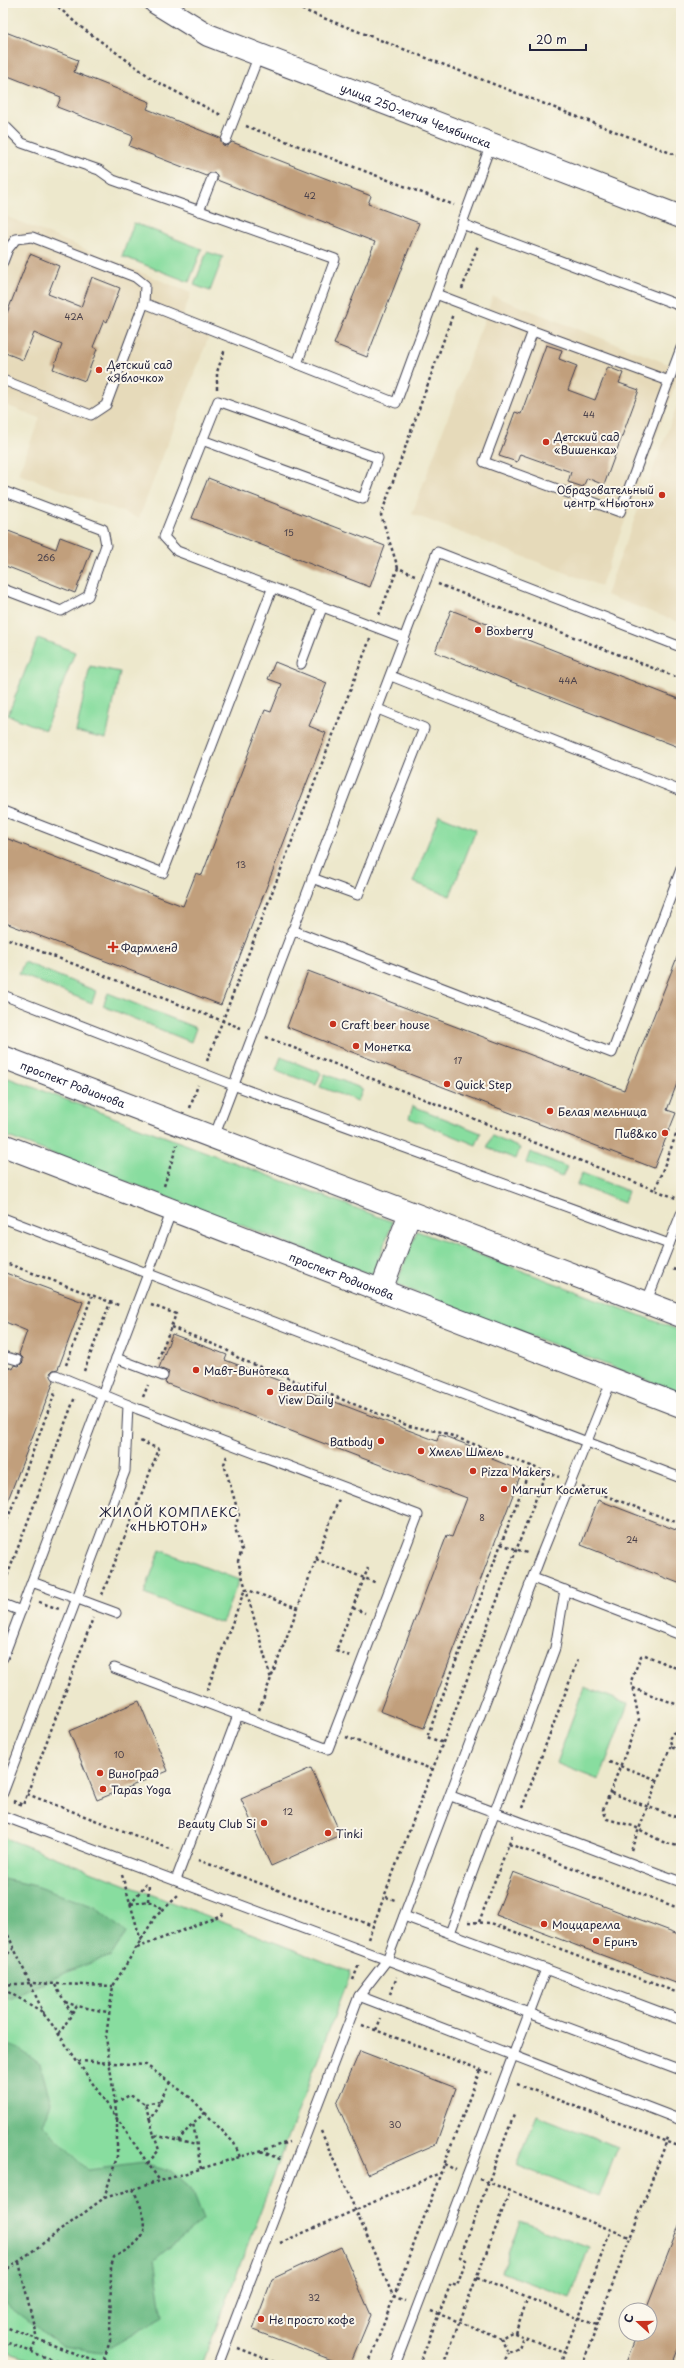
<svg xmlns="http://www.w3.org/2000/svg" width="684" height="2368" font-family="'Playpen Sans',sans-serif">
<rect width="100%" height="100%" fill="#fbf7ec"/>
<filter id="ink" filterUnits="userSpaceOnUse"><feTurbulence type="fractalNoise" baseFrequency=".025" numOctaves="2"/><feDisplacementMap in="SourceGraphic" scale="8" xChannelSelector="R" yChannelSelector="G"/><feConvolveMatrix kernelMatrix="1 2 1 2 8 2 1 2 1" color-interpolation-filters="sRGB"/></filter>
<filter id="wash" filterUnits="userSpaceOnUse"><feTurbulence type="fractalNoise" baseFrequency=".012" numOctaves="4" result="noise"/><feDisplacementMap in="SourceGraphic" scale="16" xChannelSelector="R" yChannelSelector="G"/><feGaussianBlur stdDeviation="0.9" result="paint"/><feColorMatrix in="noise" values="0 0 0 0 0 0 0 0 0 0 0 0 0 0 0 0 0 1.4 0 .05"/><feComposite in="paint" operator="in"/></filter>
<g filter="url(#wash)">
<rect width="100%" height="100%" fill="#ede8cc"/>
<g fill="#e6daba">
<path d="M3 215 191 293 180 324 209 336 139 518 18 474 40 418 3 404Z"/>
<path d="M493 296 681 369 601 586 412 514Z"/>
<path d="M681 395V623L606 595Z"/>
</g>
<g fill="#88dd9f" stroke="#55806d">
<path d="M134 223 202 249 189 282 122 256Z"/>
<path d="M207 252 223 257 210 291 194 285Z"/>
<path d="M38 638 75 652 45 730 8 715Z"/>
<path d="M90 666 120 672 106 739 76 732Z"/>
<path d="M439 815 476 830 450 896 413 882Z"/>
<path d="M24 962 96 991 92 1003 19 974Z"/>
<path d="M108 993 196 1028 191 1042 103 1006Z"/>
<path d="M281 1057 321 1073 316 1085 276 1070Z"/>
<path d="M325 1074 363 1089 358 1101 320 1087Z"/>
<path d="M3 1076 393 1222 372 1275 3 1135Z"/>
<path d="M413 1106 481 1133 476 1145 409 1118Z"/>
<path d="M492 1136 520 1148 516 1159 487 1148Z"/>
<path d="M530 1152 567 1167 562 1177 526 1163Z"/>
<path d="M582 1173 628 1191 624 1203 577 1185Z"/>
<path d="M417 1231 681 1331V1393L396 1285Z"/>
<path d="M160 1550 239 1580 222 1623 144 1594Z"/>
<path d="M584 1687 628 1704 599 1780 556 1763Z"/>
<path d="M3 1837 351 1972 202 2365H48L3 2351Z"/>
<path d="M536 2115 618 2147 599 2197 516 2165Z"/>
<path d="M520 2221 589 2247 570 2298 501 2272Z"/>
</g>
<g fill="#6ebc86" stroke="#486f60">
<path d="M3 1879 32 1885 95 1907 126 1933 111 1956 61 1974 10 1999 3 1998Z"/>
<path d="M3 2043 19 2049 40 2064 51 2103 43 2125 88 2170 144 2163 171 2171 191 2189 203 2220 154 2260 163 2317 102 2352 61 2346 3 2302Z"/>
</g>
<g id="blocks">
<g fill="#c19f7b">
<path d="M3 31 78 60 74 72 150 102 147 109 220 138 223 145 227 146 232 142 371 196 368 204 419 223 367 357 334 344 375 242 217 180V175L214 172 206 176 129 146 133 136 57 107 61 97 3 74Z"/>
<path d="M30 254 59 266 48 294 81 307 92 277 120 288 107 322 104 320 93 347 97 349 85 381 53 369 62 345 34 333 23 360 3 352V312L7 313Z"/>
<path d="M546 345 562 350 559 359 577 366 568 390 595 400 608 367 623 373 619 383 639 390 604 485 587 478 583 487 568 482 571 472 520 454 517 462 499 456 515 412 521 414Z"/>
<path d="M208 478 385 546 370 587 192 518Z"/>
<path d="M3 529 56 549 60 537 92 549 75 593 3 565Z"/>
<path d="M451 610 681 700V748L435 652Z"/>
<path d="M275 662 327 683 309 726 326 733 221 1005 3 922V837L183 906 196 873 202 875 265 710 271 712 282 684 268 679Z"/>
<path d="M680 950 681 1073 667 1110 676 1113 654 1168 287 1027 308 971 624 1090Z"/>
<path d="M3 1272 83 1302 58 1369 53 1370 50 1373 54 1381 4 1510 3 1380 8 1367 13 1369 14 1365 19 1366 23 1362V1358L19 1354 27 1331 3 1321Z"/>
<path d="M172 1334 227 1355 225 1360 437 1441 439 1434 494 1455 492 1459 522 1471 424 1728 380 1711 447 1535 452 1537 467 1498 165 1383 169 1372 159 1368Z"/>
<path d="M598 1500 681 1532V1584L581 1545Z"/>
<path d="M139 1701 168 1771 97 1800 69 1731Z"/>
<path d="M311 1768 341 1835 271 1866 241 1799Z"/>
<path d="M513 1872 681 1935V1985L496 1915Z"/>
<path d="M360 2051 456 2088 436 2144 368 2174 337 2104Z"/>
<path d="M680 2223 681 2342 672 2365H625L637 2334H650V2310H646Z"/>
<path d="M341 2247 371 2315 350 2365H345L253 2330 272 2279Z"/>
</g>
</g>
</g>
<g filter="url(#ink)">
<use href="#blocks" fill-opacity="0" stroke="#404051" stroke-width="1"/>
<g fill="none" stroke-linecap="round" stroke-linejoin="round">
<defs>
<g id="lane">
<path d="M3 124 22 143 99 170 113 180 335 259 297 364"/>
<path d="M226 140 259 55"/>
<path d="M199 211 212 178"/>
<path d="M462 224 681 306"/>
<path d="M3 262 8 249 16 239 32 237 135 277 145 285 144 303 396 403 491 144"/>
<path d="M436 294 533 331 484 462 620 512 681 348"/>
<path d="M533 331 669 381"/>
<path d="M3 380 91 415 106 405 144 303"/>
<path d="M202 440 363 499 378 458 218 401 164 537 177 551 404 638"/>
<path d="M3 491 103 529 106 545 88 596 61 611 3 589"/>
<path d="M301 664 322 608"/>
<path d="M391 676 681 791"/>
<path d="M3 811 163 873 272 589"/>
<path d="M312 878 358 895 424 728 378 709"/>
<path d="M292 930 612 1053 681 869"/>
<path d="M3 995 233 1085 669 1244"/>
<path d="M214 1137 437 552 681 647"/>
<path d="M3 1218 681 1478"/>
<path d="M646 1303 681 1214"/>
<path d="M3 1356 17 1360"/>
<path d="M116 1358 163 1376"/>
<path d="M56 1375 138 1409 418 1515 328 1749 114 1668"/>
<path d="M533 1578 681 1635"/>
<path d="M32 1582 116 1613"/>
<path d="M3 1604 21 1611"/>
<path d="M3 1658 172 1210"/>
<path d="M3 1793 125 1471 128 1405"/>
<path d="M451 1796 681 1882"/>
<path d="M3 1816 681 2070"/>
<path d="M176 1880 238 1715"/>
<path d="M404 1916 681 2020"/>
<path d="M450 1933 555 1648 565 1590"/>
<path d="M359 1996 681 2120"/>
<path d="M218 2365 359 1996 387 1960 540 1558 612 1379"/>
<path d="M395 2365 546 1969"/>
</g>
<g id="secondary">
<path id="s1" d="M156 3 208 35 681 217"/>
<path id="s2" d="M3 1057 681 1316"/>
<path id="s3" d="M3 1145 681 1406"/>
<path d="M381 1290 410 1213"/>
</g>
</defs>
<use href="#lane" stroke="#404051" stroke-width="11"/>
<use href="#secondary" stroke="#404051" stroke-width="24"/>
<g stroke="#404051" stroke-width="2.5" stroke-dasharray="3 3" stroke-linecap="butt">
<path d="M54 3 78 25 157 82 221 115"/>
<path d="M285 3 681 157"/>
<path d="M246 126 454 205"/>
<path d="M462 289 478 245"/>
<path d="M217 389V372L225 349"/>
<path d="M398 568 381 515 453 314"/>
<path d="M438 584 681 679"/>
<path d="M379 615 398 568 415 575"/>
<path d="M3 937 241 1028"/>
<path d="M266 1037 655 1190"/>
<path d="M207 1061 370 639"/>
<path d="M190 1108 198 1085"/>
<path d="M164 1186 177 1145"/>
<path d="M681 1200 655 1190 681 1122"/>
<path d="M3 1262 121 1306"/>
<path d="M673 1269 681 1272"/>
<path d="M151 1305 176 1314 158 1360"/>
<path d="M171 1327 225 1349 240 1359 409 1426 442 1432 531 1466 427 1737 444 1743"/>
<path d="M66 1365 92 1296"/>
<path d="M84 1371 110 1303"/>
<path d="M143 1397 148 1385"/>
<path d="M227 1456 224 1464 239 1515 235 1528 242 1550 238 1561 271 1679"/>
<path d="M546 1472 559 1477"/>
<path d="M582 1487 681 1524"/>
<path d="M3 1531 56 1390"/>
<path d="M501 1544 527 1553"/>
<path d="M316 1559 377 1583"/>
<path d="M3 1587 75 1397"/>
<path d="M102 1595 159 1449 140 1441"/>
<path d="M39 1602 59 1609"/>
<path d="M353 1608 365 1613"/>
<path d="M350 1656 336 1651 368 1568"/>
<path d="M681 1670 645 1655 641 1656 631 1681 639 1719 603 1810 607 1819 633 1826 663 1842 681 1847"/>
<path d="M633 1688 681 1706"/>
<path d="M207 1690 245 1589 298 1608"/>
<path d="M259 1710 339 1499"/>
<path d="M681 1731 673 1733 669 1739 673 1748 681 1749"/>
<path d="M346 1737 434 1770"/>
<path d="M609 1762 658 1780"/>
<path d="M611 1793 681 1819"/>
<path d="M27 1794 173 1850"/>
<path d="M13 1801 23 1805 93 1618"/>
<path d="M522 1808 578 1659"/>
<path d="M509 1844 681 1909"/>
<path d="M631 1850 671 1745"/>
<path d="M198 1860 373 1926"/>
<path d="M122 1875 141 1941"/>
<path d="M386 1897 395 1900"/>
<path d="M148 1901 149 1884"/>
<path d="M130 1904 146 1884"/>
<path d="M131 1904 148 1901 164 1909"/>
<path d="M468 1922 491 1923 681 1994"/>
<path d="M479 1922 513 1833"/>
<path d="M3 1924 44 2014"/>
<path d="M368 1939 546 1472 531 1466"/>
<path d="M137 1948 224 1914"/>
<path d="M3 1958 14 1948"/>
<path d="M353 1980 359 1964"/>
<path d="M3 1985 30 1983 113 1986"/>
<path d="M55 1985 72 2014"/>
<path d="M3 1989 41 2011 51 2023 160 2181"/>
<path d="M390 1994 397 1977"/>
<path d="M65 2002 77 2006"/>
<path d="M362 2025 492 2074"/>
<path d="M376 2030 381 2018"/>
<path d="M59 2034 77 2006 107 2012"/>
<path d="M78 2061 146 2065 191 2098 234 2143 240 2157"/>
<path d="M170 2082 150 2120 154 2135 196 2145"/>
<path d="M517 2084 681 2147"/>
<path d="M115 2103 130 2095 145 2104 150 2120"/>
<path d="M145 2104 160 2101"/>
<path d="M321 2131 393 2296 405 2301"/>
<path d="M178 2141 192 2124"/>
<path d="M261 2151 282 2160"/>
<path d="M148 2163 159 2150 154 2135"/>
<path d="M444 2164 456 2170"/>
<path d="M201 2169 193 2123 206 2112"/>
<path d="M480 2179 632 2238"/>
<path d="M104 2198 117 2157V2119L106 2037 113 1986 155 1917 178 1896"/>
<path d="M280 2243 440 2173"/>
<path d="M19 2262 37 2339 31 2352"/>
<path d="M3 2273 104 2198 289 2142"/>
<path d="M477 2278 597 2325"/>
<path d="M431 2311 501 2338 512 2332 565 2353"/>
<path d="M3 2326 105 2365"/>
<path d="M515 2333 528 2298"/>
<path d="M501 2338 508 2353 519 2348 523 2336"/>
<path d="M3 2341 66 2365"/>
<path d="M238 2348 282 2365"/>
<path d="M102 2365 110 2341 111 2267 114 2257C151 2238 151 2227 133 2189"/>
<path d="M368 2365 480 2070"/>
<path d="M419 2365 451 2283 457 2285 466 2260 460 2257 514 2115"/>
<path d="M443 2365 510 2191"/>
<path d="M503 2365 508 2353"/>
<path d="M560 2365 611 2230"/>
<path d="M582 2365 669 2135"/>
</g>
<use href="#lane" stroke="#fff" stroke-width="9"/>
<use href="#secondary" stroke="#fff" stroke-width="22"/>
</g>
</g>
<g fill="#c8321e" stroke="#fbf7ec" stroke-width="1.5">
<circle cx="99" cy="370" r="4"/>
<circle cx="546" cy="442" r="4"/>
<circle cx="662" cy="495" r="4"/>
<circle cx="478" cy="630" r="4"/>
<path d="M111 941h4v4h4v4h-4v4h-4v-4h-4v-4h4z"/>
<circle cx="333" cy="1024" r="4"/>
<circle cx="356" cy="1046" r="4"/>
<circle cx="447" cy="1084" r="4"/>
<circle cx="550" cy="1111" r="4"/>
<circle cx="665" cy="1133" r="4"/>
<circle cx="196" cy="1370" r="4"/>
<circle cx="270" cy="1392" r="4"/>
<circle cx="381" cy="1441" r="4"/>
<circle cx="421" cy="1451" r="4"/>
<circle cx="473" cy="1471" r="4"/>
<circle cx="504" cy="1489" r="4"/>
<circle cx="100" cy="1773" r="4"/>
<circle cx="103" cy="1789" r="4"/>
<circle cx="264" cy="1823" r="4"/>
<circle cx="328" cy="1833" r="4"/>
<circle cx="544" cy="1924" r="4"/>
<circle cx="596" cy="1941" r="4"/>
<circle cx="261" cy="2319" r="4"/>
</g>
<g text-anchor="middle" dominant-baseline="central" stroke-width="4" stroke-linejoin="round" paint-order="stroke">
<g font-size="9" fill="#4a414b">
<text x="310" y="195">42</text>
<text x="74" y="316">42А</text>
<text x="589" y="414">44</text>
<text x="289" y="532">15</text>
<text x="46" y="557">266</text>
<text x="568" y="680">44А</text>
<text x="241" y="864">13</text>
<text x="458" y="1060">17</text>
<text x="482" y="1517">8</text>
<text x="632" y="1539">24</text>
<text x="119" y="1754">10</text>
<text x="288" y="1811">12</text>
<text x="395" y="2124">30</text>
<text x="314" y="2297">32</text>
</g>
<g font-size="11" fill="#22223b" stroke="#fbf7ec">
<text stroke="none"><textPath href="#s1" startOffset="284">улица 250-летия Челябинска</textPath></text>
<text stroke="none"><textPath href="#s2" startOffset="75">проспект Родионова</textPath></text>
<text stroke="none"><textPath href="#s3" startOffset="363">проспект Родионова</textPath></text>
</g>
<g font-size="11" fill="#22223b" stroke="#fbf7ec" text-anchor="start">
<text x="107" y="364">Детский сад<tspan x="107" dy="13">«Яблочко»</tspan></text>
<text x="554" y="436">Детский сад<tspan x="554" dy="13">«Вишенка»</tspan></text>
<text x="654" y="489" text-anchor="end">Образовательный<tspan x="654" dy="13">центр «Ньютон»</tspan></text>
<text x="486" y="630">Boxberry</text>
<text x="121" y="947">Фармленд</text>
<text x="341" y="1024">Craft beer house</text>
<text x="364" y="1046">Монетка</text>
<text x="455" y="1084">Quick Step</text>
<text x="558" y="1111">Белая мельница</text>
<text x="657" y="1133" text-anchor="end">Пив&amp;ко</text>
<text x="204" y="1370">Мавт-Винотека</text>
<text x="278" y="1386">Beautiful<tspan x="278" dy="13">View Daily</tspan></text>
<text x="373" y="1441" text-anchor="end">Batbody</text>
<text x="429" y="1451">Хмель Шмель</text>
<text x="481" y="1471">Pizza Makers</text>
<text x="512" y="1489">Магнит Косметик</text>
<text x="108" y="1773">ВиноГрад</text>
<text x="111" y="1789">Tapas Yoga</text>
<text x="256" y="1823" text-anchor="end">Beauty Club Si</text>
<text x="336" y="1833">Tinki</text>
<text x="552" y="1924">Моццарелла</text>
<text x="604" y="1941">Еринъ</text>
<text x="269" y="2319">Не просто кофе</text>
</g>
<g font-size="12" letter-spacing="1" fill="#22223b" stroke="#fbf7ec">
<text x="169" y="1512">ЖИЛОЙ КОМПЛЕКС<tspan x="169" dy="14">«НЬЮТОН»</tspan></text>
</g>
</g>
<rect width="684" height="2368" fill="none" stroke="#fbf7ec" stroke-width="16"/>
<g transform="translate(638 2322) rotate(291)"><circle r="19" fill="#fbf7ec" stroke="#a4a2a5"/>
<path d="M0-3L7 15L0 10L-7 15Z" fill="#c8321e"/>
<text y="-6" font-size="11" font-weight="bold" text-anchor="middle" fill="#22223b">С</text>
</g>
<path d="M530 44v6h56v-6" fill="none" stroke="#22223b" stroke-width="2"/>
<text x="536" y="44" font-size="12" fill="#22223b" stroke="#fbf7ec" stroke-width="3" paint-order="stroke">20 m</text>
</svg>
